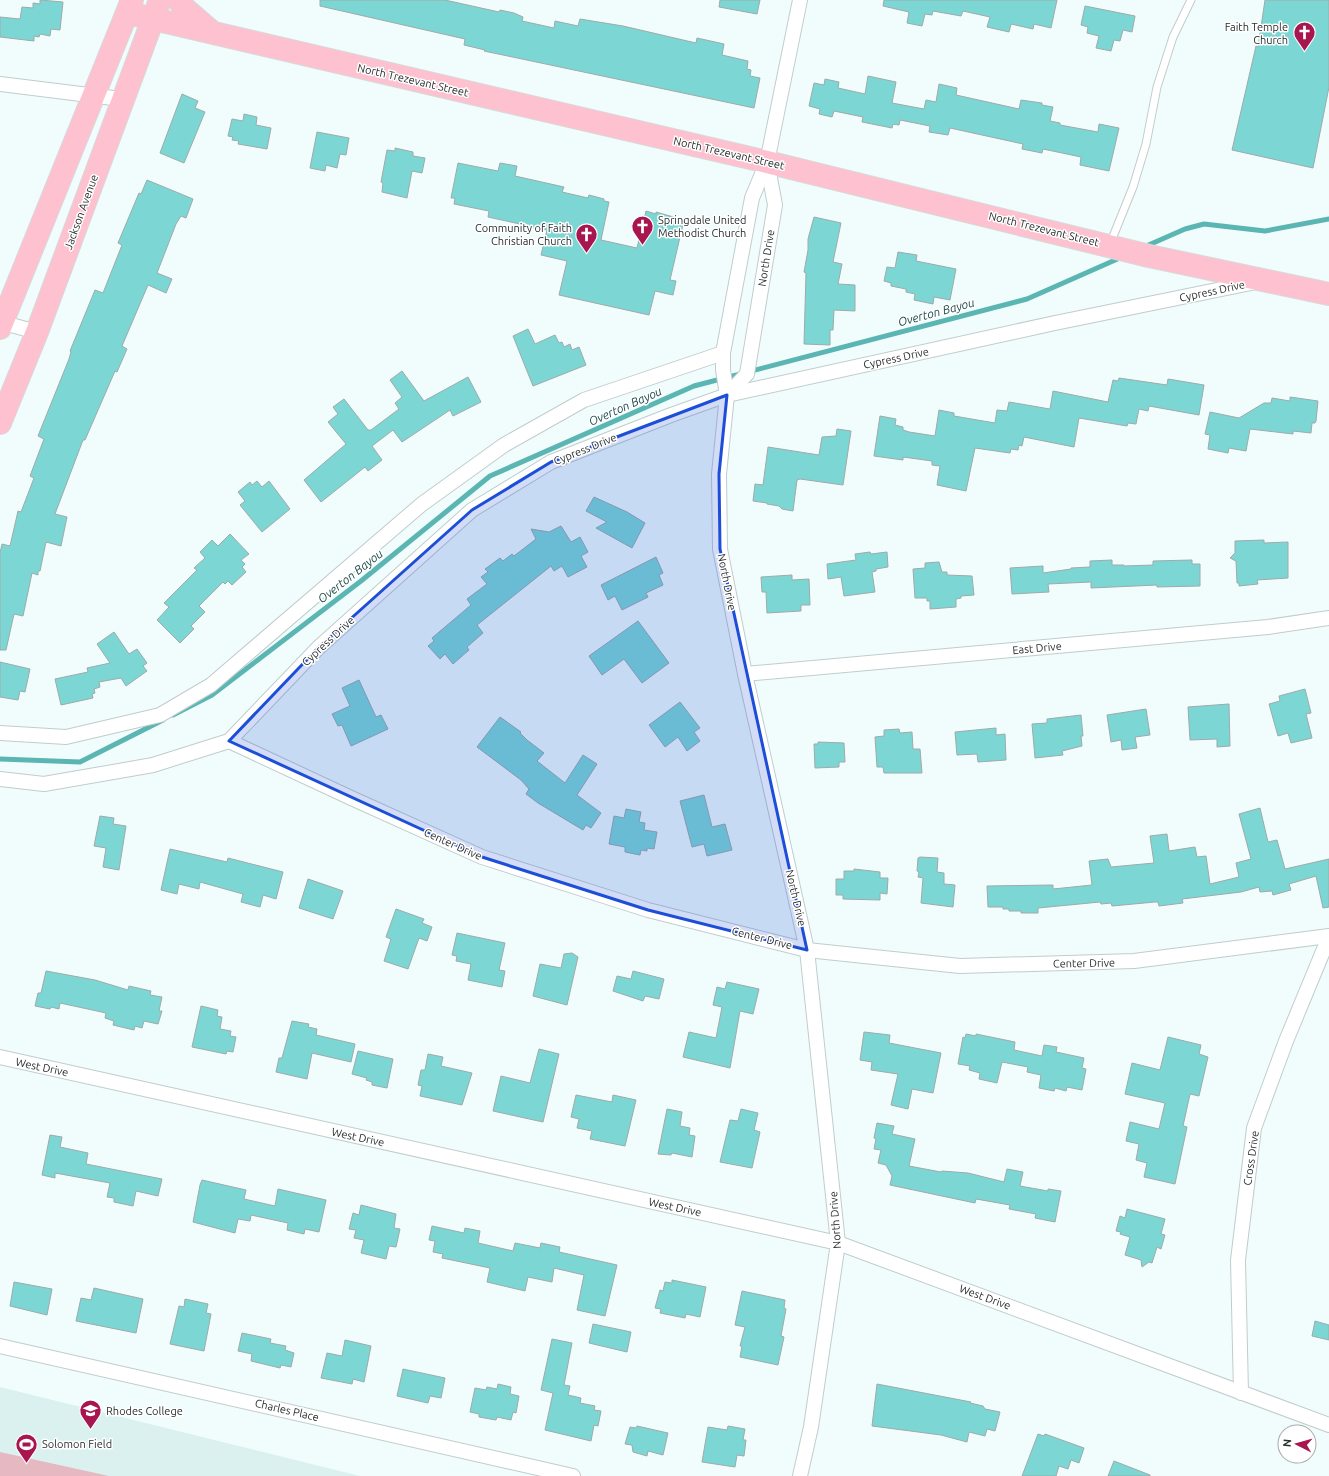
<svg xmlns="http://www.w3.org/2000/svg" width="1329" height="1476" font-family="Ubuntu,sans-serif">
<rect width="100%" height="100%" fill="#f0fdfc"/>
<path fill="#dbf1f0" d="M0 1387 360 1476H0Z"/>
<path fill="#e6b8c1" d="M0 1452 109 1476H0Z"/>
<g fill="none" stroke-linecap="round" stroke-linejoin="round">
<g stroke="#5bb6b3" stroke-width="5">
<path d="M1144 247 1185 229 1204 224 1265 231 1329 219"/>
<path d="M173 715 212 695 361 581 490 476 694 386 1027 299 1122 257"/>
<path d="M0 759 80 762 163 720"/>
</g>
</g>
<g fill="#7cd7d4" stroke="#9eaaaa">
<path d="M40 0 63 2 60 30 51 29 50 36 40 34 39 37 34 36V41L0 37V17L20 19 22 7 33 8V3L40 4Z"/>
<path d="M320 0H445L499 12 500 10 514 13 523 17 522 21 554 28 555 21 578 26 580 19 623 26 696 43 697 38 724 44 722 55 748 61 747 69 751 70 750 76 760 78 754 108 484 51 485 50 464 45 465 39 320 6Z"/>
<path d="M720 0H760L757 14 719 7Z"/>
<path d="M884 0H1057L1051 28 1034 24 1033 29 1011 24 1009 32 987 27 990 17 963 11 961 16 933 11 932 15 925 14 922 26 907 23 909 12 883 6Z"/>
<path d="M1265 0H1329V87L1313 168 1232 150 1256 46 1258 47Z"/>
<path d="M1085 6 1135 16 1132 32 1123 30 1120 41 1114 40 1111 51 1096 48 1099 36 1087 33 1088 27 1081 25Z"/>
<path d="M868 76 896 82 892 103 924 109 926 100 936 102 939 84 957 88 956 95 1019 109 1021 100 1042 103V105L1053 107 1050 121 1060 123V125L1098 132 1099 124 1119 128 1109 171 1080 165 1081 157 1043 149 1042 153 1022 149 1023 144 950 128 948 135 929 132 930 126 900 120 899 125 893 124 892 128 862 122 863 117 834 111 832 117 819 114 820 109 809 106 814 83 824 85 825 79 839 82 838 88 865 94Z"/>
<path d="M182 94 198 101 195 108 205 112 184 163 160 153Z"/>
<path d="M244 114 257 117 256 125 271 128 267 149 238 144 239 141 232 140 233 137 228 136 232 119 243 121Z"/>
<path d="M317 132 349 138 346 155 340 154 337 168 326 165 325 171 310 168Z"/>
<path d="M395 148 413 152V156L425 158 422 173 412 171 407 198 382 192 383 183 381 182 387 150 395 151Z"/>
<path d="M458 163 498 171 500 163 517 166 515 176 564 187 562 192 588 198 589 195 604 199V201L609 202 601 240 637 248 646 211 656 214V212L684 220 670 280 676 281 673 295 655 291 649 315 559 295 567 261 541 255 547 230 488 217 489 211 454 204 455 198H451Z"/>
<path d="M147 180 193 199 186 218 181 216 176 224 157 273 172 279 166 293 148 285 122 346 127 349 117 372 115 371 85 440H83L55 514 67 517 61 546 46 542 40 571H38V575L32 573 23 616 14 614 6 650H0V553L2 544 10 546 18 511 21 512 34 478 30 476 44 439 38 436 69 359 71 352 70 351 95 290 103 293 122 245 118 243 139 193 141 194Z"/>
<path d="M814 217 841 223 833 262 842 264 838 284 855 285V311L834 310 833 330H830V345L804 344 806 273 804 272 808 250V239Z"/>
<path d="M898 252 917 255 916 261 956 269 950 300 934 297 933 304 914 300 915 294 906 292V289L891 286V283L884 281 887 267 895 268Z"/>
<path d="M528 329 535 344 555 335 559 343 562 342 564 347 570 344 572 350 579 347 586 365 533 386 513 336Z"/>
<path d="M402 371 424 401 468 377 481 402 453 416 450 410 402 442 393 430 372 446 382 460 368 471 365 467 321 502 304 480 346 444 328 422 338 414 333 407 344 399 368 430H371L399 409 395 403 402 397 390 380Z"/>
<path d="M1119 378 1167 385 1168 379 1204 385 1199 415 1149 406 1148 411 1139 409 1136 424 1128 423 1127 426 1079 418 1074 447 1024 437 1022 446 1019 445 1018 450 1011 449 1010 453 975 448 966 491 937 485 940 466 932 465V461L903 457V460L874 456 880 416 896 419 895 425 903 427V430L909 432 935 436 939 410 954 413V416L995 423 997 410 1007 411 1009 402 1050 409 1053 391 1108 402 1113 380 1118 381Z"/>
<path d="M1290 397 1318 401 1316 421 1315 423H1312L1311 433 1293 431V434L1250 429 1246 451 1229 448 1228 453 1208 449 1210 435 1205 434 1210 412 1239 418 1264 403H1271L1272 398 1290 401Z"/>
<path d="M837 429 851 431 843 485 800 479 797 480 793 511 782 509 779 506 767 504V503L753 501 755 484 763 485 768 447 819 455 822 437 836 436Z"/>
<path d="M257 481 262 487 269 481 290 509 262 532 240 505 245 501 238 492 250 482 252 485Z"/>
<path d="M594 497 627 512 645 523 632 548 596 528 607 522 586 511Z"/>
<path d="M561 526 571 542 580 537 588 552 581 556 587 567 568 577 562 566 554 571 551 566 477 625 483 633 467 647 469 650 453 664 445 654 440 659 428 646 434 641 432 638 471 605 467 599 487 584 481 577 488 572 485 569 500 558 503 561 512 554 514 556 536 539 531 529 549 532Z"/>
<path d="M230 534 249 554 241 560 245 564 242 567 246 572 232 585 228 581 225 584 223 582 199 606 205 612 191 626 194 629 180 643 157 620 169 607 164 603 197 570 194 568 205 558 200 552 212 540 218 546Z"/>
<path d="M1264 540V543L1288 542V578L1257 580 1258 584 1239 586V583H1237L1236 561 1230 558 1235 553V541Z"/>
<path d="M870 552 871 554 887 552 888 567 876 569V571L872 572 875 592 844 596 841 577 828 579 827 564 856 560 855 554Z"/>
<path d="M656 557 663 573 659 575 663 585 646 593 648 597 622 610 615 596 608 600 601 585Z"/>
<path d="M1112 560V565H1124V566L1153 565V561L1192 560V564H1200V586L1157 587V585L1091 588V582L1048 584 1049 592 1012 594 1010 568 1043 566V573L1071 569V568L1090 567V561Z"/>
<path d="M939 562 942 572H947V575L972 576 974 595 961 596V598L956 599V607L930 609V601H927V598H915L913 569 925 568V563Z"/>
<path d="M792 575V580L809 579 810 605H801V611L767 613 766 592H762L761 577Z"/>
<path d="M638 621 669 663 642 683 624 659 602 675 589 656Z"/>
<path d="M114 632 129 654 137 649 147 663 143 666 147 671 126 686 121 678 99 682 100 687 94 689 95 693 92 694 93 698 61 705 55 679 88 672 87 668 110 663 97 644Z"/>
<path d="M0 662 30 669 25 692 20 691 18 700 0 697Z"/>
<path d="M359 680 376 717 381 715 388 729 351 746 342 725 338 726 332 714 350 706 342 688Z"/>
<path d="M1305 689 1311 713 1306 714 1312 738 1291 743 1288 733 1278 736 1269 704 1280 701 1279 696Z"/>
<path d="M680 702 700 728 694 732 700 741 687 751 678 737 665 747 649 725Z"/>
<path d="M1229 704 1230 746 1217 747V739L1190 740 1188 707Z"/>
<path d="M1146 709 1150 735 1135 737 1137 748 1122 750 1121 740 1111 742 1107 715Z"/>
<path d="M1081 715 1083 736H1081L1082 746 1062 751 1063 755 1035 758 1032 724 1047 723V719Z"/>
<path d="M500 717 521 732 520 733 527 740 544 753 537 761 565 783 583 755 597 764 577 795 601 813 591 828 586 825 583 830 538 803 526 794 529 789 521 780 477 747Z"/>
<path d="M996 728V735L1005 734 1006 760 978 762 977 754 957 755 955 732Z"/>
<path d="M899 729 900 733 912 732 913 749H920L922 773H884L883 767H877L875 737 884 736V730Z"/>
<path d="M818 742 844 743 845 762H839V767L815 768 814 744H818Z"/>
<path d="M704 795 712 827 725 824 732 850 707 856 704 844 692 847 680 801Z"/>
<path d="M1260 808 1268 842 1277 840 1285 869 1329 859V907L1323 908 1316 876 1289 884 1291 890 1273 895 1272 891 1260 892 1259 887 1241 892 1182 899 1183 903 1159 906 1158 902H1155L1112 906 1111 903 1101 904 1100 902 1038 908V913H1021V911H1009V909H1003V907H988L987 886 1053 885V889L1092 885 1089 861 1108 859 1111 867 1154 863 1150 836 1167 834 1169 851 1195 847 1197 857 1206 856 1210 884 1239 877 1236 863 1251 859 1239 814Z"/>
<path d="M626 809 641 812 639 822 645 823 644 830 657 832 654 849 647 848V851L641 850 640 855 625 852V847L609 844 614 816 624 818Z"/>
<path d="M100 816 114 818 113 824 126 826 119 870 103 867 106 848 94 846Z"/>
<path d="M170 849 227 862 228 858 283 872 276 899 263 895 260 907 241 902 243 894 200 882 199 889 179 884 177 894 161 890Z"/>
<path d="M920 857 938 858 937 872 944 873V884L955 885 953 907 921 903 923 878 918 877 919 872 917 871 918 858Z"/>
<path d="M854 869 880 872V878H888L887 894 880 893V900L843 899V895H836V879H844V871H854Z"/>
<path d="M308 879 343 891 333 919 299 908Z"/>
<path d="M396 909 424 919 422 923 432 927 427 941 419 938 408 969 384 961 391 939 386 937Z"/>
<path d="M457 933 505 943 499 970 505 971 502 987 468 980 471 964 456 961 457 956 452 955Z"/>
<path d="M572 953 578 957 567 1005 533 996 540 964 561 968 564 954Z"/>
<path d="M46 971 95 980 128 990 129 986 151 991 150 995 162 997 159 1011H162L158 1024 144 1021 142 1028 135 1026 134 1030 113 1025 114 1021 105 1018 106 1013 60 1003 59 1009 51 1007 50 1009 35 1006 38 993H41Z"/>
<path d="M633 971 664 979 659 999 645 996 643 1001 613 991 617 976 631 979Z"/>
<path d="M727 982 759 989 753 1014 740 1011 730 1068 683 1057 689 1032 716 1038 722 1007 713 1005 717 987 725 989Z"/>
<path d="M201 1006 218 1010 217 1016 222 1017 220 1029 231 1031 230 1036 236 1037 233 1052 227 1051 226 1054 192 1047Z"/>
<path d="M292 1021 309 1024 308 1027 317 1029 316 1035 355 1044 351 1062 312 1053 307 1079 276 1072 279 1058H282Z"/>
<path d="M864 1032 890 1035 889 1043 941 1053 933 1093 912 1089 908 1109 891 1105 898 1074 871 1070 872 1062 860 1060Z"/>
<path d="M966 1034 976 1036V1034L1015 1042 1014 1050 1042 1056 1044 1045 1057 1047 1056 1052 1084 1058 1082 1068 1086 1069 1082 1090 1067 1087 1066 1091 1055 1088 1054 1091 1039 1088 1041 1075 1027 1072 1028 1067 1002 1062 997 1083 979 1079 980 1073 969 1070 970 1066 958 1064 963 1037 965 1038Z"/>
<path d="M1168 1037 1201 1045 1199 1054 1208 1057 1199 1096 1190 1094 1183 1126 1187 1127 1175 1184 1144 1177 1147 1163 1136 1160 1139 1144 1126 1141 1130 1122 1159 1129 1165 1103 1125 1094 1132 1063 1160 1070Z"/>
<path d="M539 1049 559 1054 543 1122 493 1111 501 1076 530 1083Z"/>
<path d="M358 1051 393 1059 387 1088 372 1085V1082L366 1080 367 1078 352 1074Z"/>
<path d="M428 1054 443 1057 441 1066 472 1073 462 1105 420 1096 422 1086 418 1085 421 1070H425Z"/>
<path d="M576 1095 612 1102 613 1095 636 1100 625 1146 590 1139 592 1131 577 1128 579 1119 571 1117Z"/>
<path d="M667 1109 682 1112 680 1126 690 1128 689 1135 695 1136 692 1157 672 1153 671 1155 658 1154Z"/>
<path d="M741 1109 758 1113 754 1130 760 1132 752 1168 720 1162 730 1120 738 1121Z"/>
<path d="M877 1123 894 1126 892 1134 915 1139 909 1166 941 1172 942 1171 968 1173 1004 1182 1007 1169 1023 1172 1020 1186 1048 1191V1189L1061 1191 1055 1222 1035 1218 1036 1214 1009 1209 1010 1205 976 1199 975 1203 890 1185 892 1176 886 1165 878 1163 881 1150 874 1149 876 1139 874 1138Z"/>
<path d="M50 1135 62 1137 60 1147 88 1153 86 1164 162 1179 158 1196 136 1191 133 1206 114 1202V1198L107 1197 110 1183 55 1173V1178L42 1175Z"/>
<path d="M202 1180 246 1190 244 1199 275 1206 278 1189 326 1200 319 1232 305 1229 304 1234 287 1230 288 1223 251 1215 250 1221 238 1219 235 1233 193 1222 200 1185Z"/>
<path d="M361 1205 396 1214 394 1228 400 1229 396 1247 389 1246 386 1259 361 1253 364 1240 354 1238 356 1230 349 1229 353 1213 359 1215Z"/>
<path d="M1127 1209 1165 1219 1161 1234 1165 1235 1161 1249 1157 1247 1152 1263 1149 1262 1142 1267 1141 1260 1125 1255 1130 1237 1120 1234 1121 1232 1116 1231 1120 1216 1125 1218Z"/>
<path d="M432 1226 464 1233 465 1228 480 1231 478 1243 513 1251 515 1243 540 1248 541 1243 560 1247 559 1252 617 1265 605 1316 577 1310 584 1275 554 1268 552 1282 528 1277 525 1291 487 1282 490 1268 442 1258 443 1254 433 1252 435 1241 429 1240Z"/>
<path d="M672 1280 706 1287 700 1317 686 1314 685 1318 660 1313 661 1309 655 1308 660 1290 663 1291 665 1282 672 1283Z"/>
<path d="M14 1282 52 1289 47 1315 10 1306Z"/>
<path d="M94 1288 143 1299 136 1333 76 1321 81 1298 91 1300Z"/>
<path d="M742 1291 785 1300 784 1308 786 1309 781 1336 784 1337 778 1365 740 1357 742 1346H740L745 1327 735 1325Z"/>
<path d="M185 1299 208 1304 206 1313 211 1314 204 1351 170 1344 179 1306 184 1307Z"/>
<path d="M1315 1321 1329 1325V1340L1312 1336Z"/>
<path d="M593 1324 631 1332 627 1352 589 1343Z"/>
<path d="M242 1333 271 1339 270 1343 286 1346 285 1350 294 1353 291 1367 281 1365 280 1368 251 1361 252 1354 238 1351Z"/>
<path d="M552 1339 572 1343 564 1385 570 1386 568 1395 581 1398 580 1403 595 1406 594 1410 601 1411 598 1426 594 1425 591 1441 545 1430 553 1393 541 1390Z"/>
<path d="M345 1340 371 1346 364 1382 353 1379 352 1384 321 1378 327 1353 342 1356Z"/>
<path d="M403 1369 445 1378 441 1398 430 1396 428 1403 397 1396Z"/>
<path d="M498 1384 511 1387 510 1394 519 1396 516 1413 513 1412 511 1420 497 1417 496 1420 479 1417V1414L470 1412 475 1388 486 1390 487 1387 497 1389Z"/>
<path d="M877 1384 971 1402 970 1403 983 1406 985 1409 1000 1412 995 1431 987 1429 985 1436 969 1432 967 1442 941 1435 872 1426Z"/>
<path d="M637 1426 668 1433 663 1455 648 1451 647 1456 633 1452 632 1445 625 1444 630 1427 636 1428Z"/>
<path d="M728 1426 745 1429 743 1440H746L744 1456 737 1455 735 1467 702 1462 708 1427 727 1430Z"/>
<path d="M1038 1434 1044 1436 1045 1434 1084 1448 1079 1463 1071 1460 1068 1469 1059 1466 1056 1476H1022Z"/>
<path d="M1114 1461 1150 1475V1476H1108Z"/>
</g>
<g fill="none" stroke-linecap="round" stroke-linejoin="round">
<defs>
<path id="service" d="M1110 244 1133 187 1146 144 1157 87 1173 37 1191 0"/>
<g id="minor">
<path d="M800 0 767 162 752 198 723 353V370L727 395 719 474 720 549 745 674 807 950 838 1243 811 1427 800 1476"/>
<path d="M0 84 121 99"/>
<path d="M0 322 37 332"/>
<path d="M727 395 747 374 775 205 767 162"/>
<path d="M745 674 1268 627 1329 618"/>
<path d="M0 733 66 737 160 715 211 685 422 504 504 445 584 400 723 353"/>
<path d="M229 741 349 797 482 857 648 910 807 950 960 966 1134 961 1329 936"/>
<path d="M0 779 44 784 153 765 229 741 318 648 472 510 551 462 671 415 727 395 1055 323 1256 282"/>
<path d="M0 1057 838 1243 1329 1425"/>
<path d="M0 1346 573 1476"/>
<path d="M1241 1393 1238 1260 1254 1128 1286 1041 1329 937"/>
</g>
<g id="primary">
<path d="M179 0 183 7 212 32"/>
<path d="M128 13 767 162 1149 256 1329 294"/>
<path d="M0 328 132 0"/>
<path d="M0 423 37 332 160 0"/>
</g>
</defs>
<use href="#service" stroke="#c0cdcc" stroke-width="9"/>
<use href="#minor" stroke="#c0cdcc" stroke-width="16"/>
<use href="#primary" stroke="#d8d9d9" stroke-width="24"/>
<use href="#service" stroke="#fff" stroke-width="7"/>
<use href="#minor" stroke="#fff" stroke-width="14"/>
<use href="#primary" stroke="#fec1d0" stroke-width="22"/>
</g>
<path fill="#1d4ed8" fill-opacity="0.2" stroke="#1d4ed8" stroke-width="3" stroke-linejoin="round" d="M727 395 719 474 720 549 807 950 648 910 482 857 229 741 318 648 472 510 551 462Z"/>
<defs>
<symbol id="church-pin" viewBox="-11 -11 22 30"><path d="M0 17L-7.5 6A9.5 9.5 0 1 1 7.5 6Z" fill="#a8164f" stroke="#fff"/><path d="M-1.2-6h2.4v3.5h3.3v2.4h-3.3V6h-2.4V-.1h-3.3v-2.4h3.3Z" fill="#fff"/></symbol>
<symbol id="university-pin" viewBox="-11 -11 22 30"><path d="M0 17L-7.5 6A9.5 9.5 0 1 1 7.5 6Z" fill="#a8164f" stroke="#fff"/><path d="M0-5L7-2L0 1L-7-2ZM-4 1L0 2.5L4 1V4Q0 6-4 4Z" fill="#fff"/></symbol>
<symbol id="stadium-pin" viewBox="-11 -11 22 30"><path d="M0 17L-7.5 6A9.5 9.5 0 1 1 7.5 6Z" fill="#a8164f" stroke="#fff"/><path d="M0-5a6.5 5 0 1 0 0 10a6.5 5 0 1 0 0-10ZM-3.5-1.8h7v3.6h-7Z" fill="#fff"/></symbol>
</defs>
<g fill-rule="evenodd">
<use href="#church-pin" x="1292" y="20" width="25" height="34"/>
<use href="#church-pin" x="630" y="214" width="25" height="34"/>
<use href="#church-pin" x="574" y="222" width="25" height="34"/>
<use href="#university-pin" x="78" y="1398" width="25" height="34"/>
<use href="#stadium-pin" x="14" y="1432" width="25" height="34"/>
</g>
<g text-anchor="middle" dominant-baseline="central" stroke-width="3" stroke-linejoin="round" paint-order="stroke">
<g font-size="11" fill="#292e2e" stroke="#fff" text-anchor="start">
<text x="1288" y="27" text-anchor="end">Faith Temple<tspan x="1288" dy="13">Church</tspan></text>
<text x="658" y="220">Springdale United<tspan x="658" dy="13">Methodist Church</tspan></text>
<text x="572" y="228" text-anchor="end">Community of Faith<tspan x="572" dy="13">Christian Church</tspan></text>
<text x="106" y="1411">Rhodes College</text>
<text x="42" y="1444">Solomon Field</text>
</g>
<g font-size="11" fill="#292e2e" stroke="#fff">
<text transform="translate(413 80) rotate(13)">North Trezevant Street</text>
<text transform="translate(729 153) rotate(13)">North Trezevant Street</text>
<text transform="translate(81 212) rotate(-70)">Jackson Avenue</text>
<text transform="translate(1044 229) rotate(14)">North Trezevant Street</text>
<text transform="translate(766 258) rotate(-81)">North Drive</text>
<text transform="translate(1212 291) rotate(-12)">Cypress Drive</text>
<text transform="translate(896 358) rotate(-12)">Cypress Drive</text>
<text transform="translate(585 449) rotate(-22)">Cypress Drive</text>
<text transform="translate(727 582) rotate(79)">North Drive</text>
<text transform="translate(328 641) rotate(-43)">Cypress Drive</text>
<text transform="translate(1037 648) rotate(-5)">East Drive</text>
<text transform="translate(453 844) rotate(24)">Center Drive</text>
<text transform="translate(796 898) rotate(77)">North Drive</text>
<text transform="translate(762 938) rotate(14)">Center Drive</text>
<text transform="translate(1084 963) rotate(-1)">Center Drive</text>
<text transform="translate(42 1067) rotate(12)">West Drive</text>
<text transform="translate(358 1137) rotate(12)">West Drive</text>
<text transform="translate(1251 1158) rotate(-82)">Cross Drive</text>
<text transform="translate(675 1207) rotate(12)">West Drive</text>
<text transform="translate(835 1220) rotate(-94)">North Drive</text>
<text transform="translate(985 1297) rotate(20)">West Drive</text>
<text transform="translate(287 1410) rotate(13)">Charles Place</text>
</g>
<g font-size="12" font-style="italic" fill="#224c4a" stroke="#fff">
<text transform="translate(936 312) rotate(-15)">Overton Bayou</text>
<text transform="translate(625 406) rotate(-24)">Overton Bayou</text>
<text transform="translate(350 576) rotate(-38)">Overton Bayou</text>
</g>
</g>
<g transform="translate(1297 1444) rotate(276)"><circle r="19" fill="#ffffff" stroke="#a9abab"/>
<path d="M0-3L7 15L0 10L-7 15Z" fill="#a8164f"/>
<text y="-6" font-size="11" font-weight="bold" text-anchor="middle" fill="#292e2e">N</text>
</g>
</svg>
